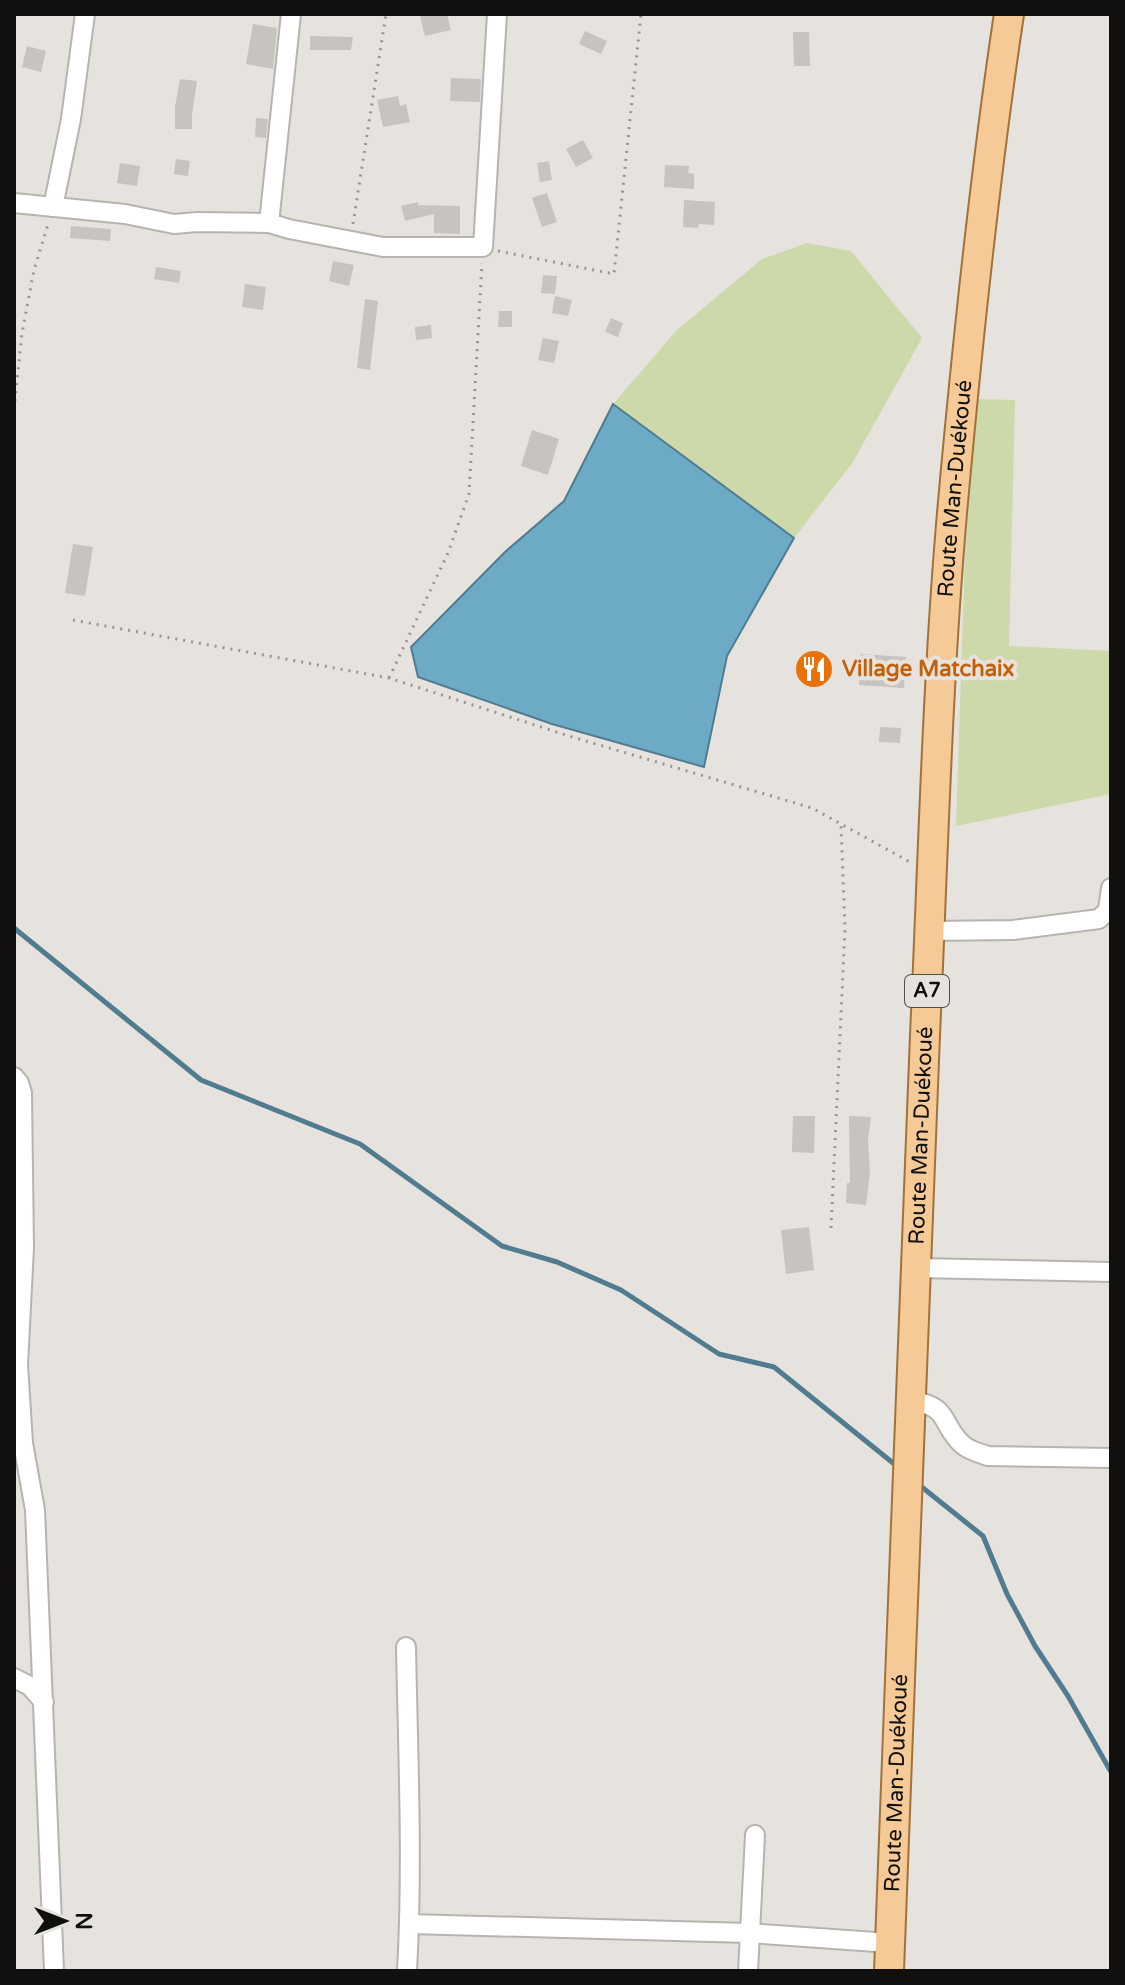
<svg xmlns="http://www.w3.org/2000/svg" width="1125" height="1985" font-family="'Varela Round',sans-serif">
<rect width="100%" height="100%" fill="#e6e3de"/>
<g fill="#cdd8ab">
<path d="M807 243 851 251 922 338 853 462 794 538 613 404 677 330 762 259Z"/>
<path d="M974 399 1015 400 1009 646 1111 651V794L956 826 965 552Z"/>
</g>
<path fill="#6daac6" stroke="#517c8f" stroke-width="2" d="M613 404 794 538 727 656 704 767 552 724 418 677 411 647 505 552 564 501Z"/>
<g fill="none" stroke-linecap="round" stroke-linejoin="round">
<g stroke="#517c8f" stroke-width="5">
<path d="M14 928 201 1080 360 1144 502 1246 557 1262 621 1290 719 1354 774 1367 898 1467"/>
<path d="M918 1484 983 1536 1007 1594 1035 1646 1068 1696 1111 1772"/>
</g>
</g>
<g fill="#c7c3bf">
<path d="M429 14H447L451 30 425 36 420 16Z"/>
<path d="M253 24 277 28 273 69 246 64Z"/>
<path d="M585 31 607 41 601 54 579 44Z"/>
<path d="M793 32H809L810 66H794Z"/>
<path d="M310 36 353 37 351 50H310Z"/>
<path d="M27 46 46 51 41 72 22 67Z"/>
<path d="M451 78 481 79 480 102 450 101Z"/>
<path d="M180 79 197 81 192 114V129H175V107Z"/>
<path d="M398 96 400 106 406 104 410 122 383 127 377 100Z"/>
<path d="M256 118 268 119 266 138 255 137Z"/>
<path d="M583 140 593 158 576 167 566 149Z"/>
<path d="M176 159 190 161 188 176 174 174Z"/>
<path d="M549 161 552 180 540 182 537 163Z"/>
<path d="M120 163 140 166 137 186 117 183Z"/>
<path d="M665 165 689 166 688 173 694 174V189L664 187Z"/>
<path d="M547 193 557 222 542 227 532 198Z"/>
<path d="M684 200 715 202 714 225 699 224 698 228 683 227Z"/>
<path d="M418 202V205L460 206V234L434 233V214L405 221 401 206Z"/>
<path d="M71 226 111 229 110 241 70 238Z"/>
<path d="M333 261 354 265 349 286 329 281Z"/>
<path d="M156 267 181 271 179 283 154 279Z"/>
<path d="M543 275 557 276 555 294 541 293Z"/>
<path d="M245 284 266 287 263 310 242 307Z"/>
<path d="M555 296 572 300 568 316 552 313Z"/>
<path d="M365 299 378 301 370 370 357 368Z"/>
<path d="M499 311H512V327H498Z"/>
<path d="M611 318 623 323 618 337 605 332Z"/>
<path d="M431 325 432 338 416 340 415 327Z"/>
<path d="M543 338 559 341 554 363 538 360Z"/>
<path d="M532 430 559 439 548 475 521 466Z"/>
<path d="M73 544 93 547 85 596 65 593Z"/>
<path d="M861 654 906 657 904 688 859 685Z"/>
<path d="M880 727 901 728 900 743 879 742Z"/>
<path d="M793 1116H815L814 1153 792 1152Z"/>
<path d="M849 1116 871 1117 868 1139 870 1173 866 1205 846 1203 847 1183H850Z"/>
<path d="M809 1227 814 1270 786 1274 781 1230Z"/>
</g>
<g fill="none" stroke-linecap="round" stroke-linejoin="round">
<defs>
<g id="street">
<path d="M14 203 125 214 174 224 197 222 269 223 289 229 383 247H483L497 14"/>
<path d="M53 207 71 119 85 14"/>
<path d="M269 223 291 14"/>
<path d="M929 931 1013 930 1099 919 1108 910 1111 888"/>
<path d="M14 1077 19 1083 22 1093 24 1248 18 1365 23 1443 35 1510 54 1971"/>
<path d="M916 1268 1111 1272"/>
<path d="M910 1401C951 1405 940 1425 963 1445 970 1451 980 1453 988 1456L1111 1458"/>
<path d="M406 1647C408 1755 413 1863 407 1971"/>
<path d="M14 1678 30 1686 44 1702"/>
<path d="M409 1924 749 1933 890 1943"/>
<path d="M748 1971 755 1835"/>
</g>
<g id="primary">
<path id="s1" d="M889 1971C901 1659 912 1347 925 1035 933 861 937 687 952 513 967 346 984 180 1009 14"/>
</g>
</defs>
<use href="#street" stroke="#b7b4af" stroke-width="22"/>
<use href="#primary" stroke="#a1723a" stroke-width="32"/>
<g stroke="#979591" stroke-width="3" stroke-dasharray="2 6" stroke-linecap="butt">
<path d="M353 224 386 14"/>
<path d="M498 251 614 274 641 14"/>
<path d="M14 409 22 333 34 270 49 221"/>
<path d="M73 620 389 678 569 736 812 808 910 862"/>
<path d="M389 678 448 553 469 494 482 263"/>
<path d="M831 1228 845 929 841 824"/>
</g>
<use href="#street" stroke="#fff" stroke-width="18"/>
<use href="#primary" stroke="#f5ca97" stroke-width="28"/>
</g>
<defs>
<symbol id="restaurant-disc" viewBox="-11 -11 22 22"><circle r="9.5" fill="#e8710a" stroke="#e6e3de"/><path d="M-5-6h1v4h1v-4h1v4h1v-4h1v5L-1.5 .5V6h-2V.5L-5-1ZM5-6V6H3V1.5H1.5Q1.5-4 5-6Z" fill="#fff"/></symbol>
</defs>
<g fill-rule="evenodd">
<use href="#restaurant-disc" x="792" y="647" width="44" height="44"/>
</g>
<g text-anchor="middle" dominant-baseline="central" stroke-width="8" stroke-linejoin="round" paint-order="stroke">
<rect fill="#e6e3de" stroke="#514f4c" stroke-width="2" x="905" y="975" width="44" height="32" rx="6"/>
<g font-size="20" font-weight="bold" fill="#11100e">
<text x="927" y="991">A7</text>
</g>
<g font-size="22" fill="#11100e" stroke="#e6e3de">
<text stroke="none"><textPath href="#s1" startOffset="1484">Route Man-Duékoué</textPath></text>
<text stroke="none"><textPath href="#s1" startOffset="836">Route Man-Duékoué</textPath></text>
<text stroke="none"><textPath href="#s1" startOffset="188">Route Man-Duékoué</textPath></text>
</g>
<g font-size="22" font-weight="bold" fill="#c56008" stroke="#e6e3de" text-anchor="start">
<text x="842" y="669">Village Matchaix</text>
</g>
</g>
<rect width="1125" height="1985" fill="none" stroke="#11100e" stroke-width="32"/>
<g transform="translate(64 1921) rotate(90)" stroke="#e6e3de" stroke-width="6" paint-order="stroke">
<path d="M0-6L14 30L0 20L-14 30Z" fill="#11100e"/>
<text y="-12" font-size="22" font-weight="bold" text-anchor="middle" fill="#11100e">N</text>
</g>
</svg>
